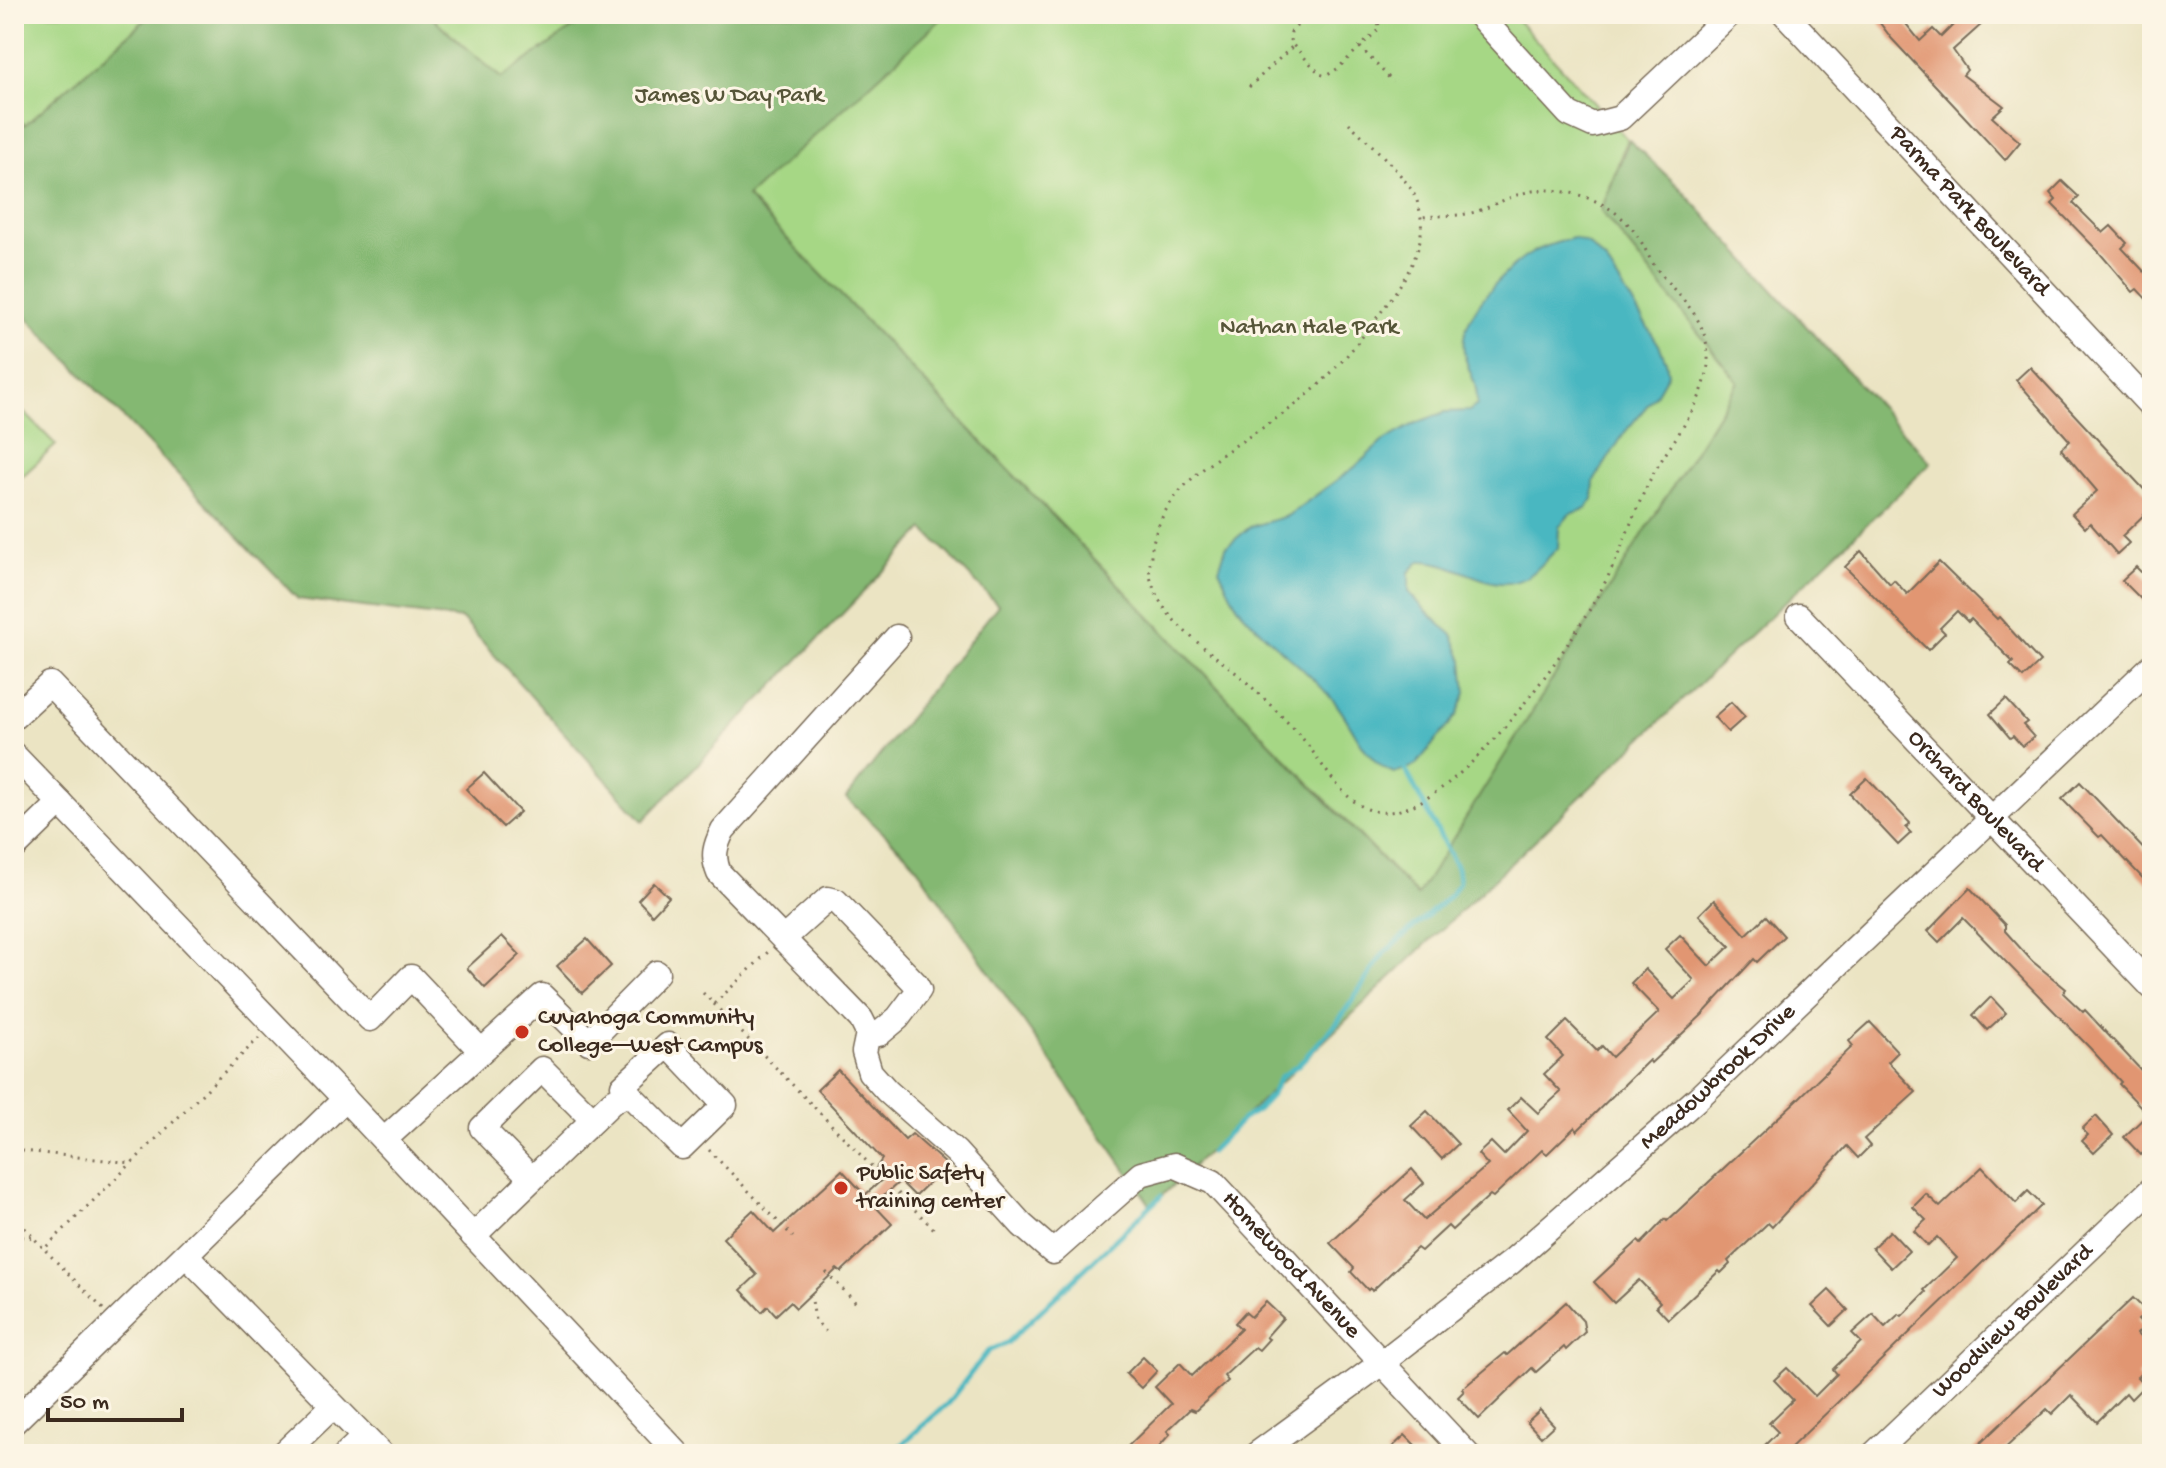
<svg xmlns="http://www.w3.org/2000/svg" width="2166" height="1468" font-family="'Gochi Hand',sans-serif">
<rect width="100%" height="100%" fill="#fcf5e5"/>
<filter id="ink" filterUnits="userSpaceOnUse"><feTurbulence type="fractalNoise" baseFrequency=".0125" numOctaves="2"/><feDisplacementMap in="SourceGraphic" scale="16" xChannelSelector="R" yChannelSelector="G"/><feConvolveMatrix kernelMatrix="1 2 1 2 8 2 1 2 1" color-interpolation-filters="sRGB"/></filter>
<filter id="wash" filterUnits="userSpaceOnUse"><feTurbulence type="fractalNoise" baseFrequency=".006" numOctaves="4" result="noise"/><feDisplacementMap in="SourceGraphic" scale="32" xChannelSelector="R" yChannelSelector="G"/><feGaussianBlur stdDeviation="1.8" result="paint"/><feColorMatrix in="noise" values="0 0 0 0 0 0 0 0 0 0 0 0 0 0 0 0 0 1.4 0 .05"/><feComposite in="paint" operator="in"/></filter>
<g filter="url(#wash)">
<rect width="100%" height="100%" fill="#ebe4c3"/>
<g fill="#a6d785" stroke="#708052" stroke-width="2">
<path d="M14 14H152L25 125 14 115Z"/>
<path d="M428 14H1512L1627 139 1601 211 1738 382 1418 896 747 197 501 78Z"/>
<path d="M14 402 56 445 14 484Z"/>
</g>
<path fill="#84b872" stroke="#607148" stroke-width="2" d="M152 14H428L501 78 593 14H947L747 197 1417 896 1738 382 1601 211 1629 140 1680 188 1931 463 1151 1206 911 859 846 798 998 605 924 529 643 821 462 619 298 599 14 304V115L25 125Z"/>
<path fill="#49b7c1" stroke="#427070" stroke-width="2" d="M1574 238 1588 244 1605 260 1659 345 1666 361 1668 374 1656 395 1625 432 1594 481 1593 499 1586 509 1570 514 1559 527 1558 548C1549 556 1540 568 1530 575 1492 600 1461 560 1420 561L1409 572V592L1427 612 1453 636 1463 661 1466 693 1457 715 1415 766 1394 773C1361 760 1354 723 1332 699 1304 666 1267 642 1239 608 1231 597 1225 582 1219 569L1226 547 1250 527 1287 516 1355 467 1382 442 1416 423 1445 412 1469 411 1477 405C1478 378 1467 373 1464 351 1458 318 1505 268 1532 253 1545 245 1559 242 1574 238Z"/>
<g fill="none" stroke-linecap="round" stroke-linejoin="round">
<g stroke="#49b7c1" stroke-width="5">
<path d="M1210 1152 1243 1119 1257 1110 1272 1094 1280 1077 1298 1065 1337 1023 1384 953 1451 895 1459 882 1457 868 1405 769"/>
<path d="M891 1454 948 1403 988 1351 1007 1343 1161 1196"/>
</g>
</g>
<g id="blocks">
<g fill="#e19672">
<path d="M1889 14H1898L1920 41 1933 29 1941 37 1964 14H1973L1982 24 1953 50 1967 70 1963 75 2004 106 1992 117 2020 142 2005 160 1892 39 1880 23Z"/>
<path d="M2062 181 2079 197 2073 203 2103 233 2111 226 2127 243 2122 248 2152 280V305L2137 289 2133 292 2098 251 2052 204 2056 200 2050 193Z"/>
<path d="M2030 367 2152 498V507L2122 536 2129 543 2117 554 2090 523 2085 528 2072 514 2097 491 2061 449 2070 441 2016 380Z"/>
<path d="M1861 551 1890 584 1894 580 1907 594 1939 562 1997 619 1999 617 2040 662 2023 678 2010 665 2013 662 1971 619 1968 622 1957 611 1940 628 1945 633 1928 650 1845 567Z"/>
<path d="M2136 567 2152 583V610L2122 580Z"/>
<path d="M2006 699 2027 722 2023 725 2034 737 2022 746 2013 736 2010 738 1990 714Z"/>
<path d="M1731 702 1745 717 1728 732 1714 717Z"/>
<path d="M484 773 520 812 503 827 466 789Z"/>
<path d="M1867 778 1910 823 1906 828 1911 833 1898 845 1850 794Z"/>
<path d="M2080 782 2152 858V888L2102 835 2099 837 2062 799Z"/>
<path d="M654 883 669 897 652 915 638 900Z"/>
<path d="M1970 888 2005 925V931L2032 961 2066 989 2063 993 2083 1012 2085 1010 2152 1082V1144L2141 1155 2124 1137 2148 1114 2119 1084 2121 1082 2090 1048 1963 918 1939 942 1928 931Z"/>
<path d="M1714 900 1746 935 1766 916 1784 936 1757 962 1754 959 1702 1015 1651 1063 1649 1060 1577 1131 1575 1127 1547 1154 1542 1150 1493 1197 1490 1195 1452 1230 1448 1226 1421 1251 1417 1248 1372 1291 1370 1288 1368 1290 1351 1272 1354 1268 1330 1243 1412 1169 1424 1183 1405 1200 1424 1220 1488 1165 1478 1154 1491 1142 1504 1155 1527 1131 1508 1110 1521 1097 1538 1113 1561 1092 1544 1074 1563 1056 1548 1040 1567 1021 1597 1051 1602 1046 1612 1057 1659 1012 1631 983 1645 969 1674 999 1694 980 1665 949 1680 935 1709 966 1730 946 1699 915Z"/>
<path d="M502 936 520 955 485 988 467 968Z"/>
<path d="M587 939 611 966 582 993 557 966Z"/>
<path d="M1991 997 2006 1013 1987 1030 1973 1015Z"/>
<path d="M1870 1022 1898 1052 1888 1062 1916 1092 1864 1139 1870 1146 1858 1158 1847 1146 1772 1227 1768 1223 1728 1261 1730 1264 1721 1273 1719 1271 1668 1319 1656 1306 1660 1302 1639 1280 1614 1303 1594 1282 1638 1241 1641 1244 1665 1219 1667 1221 1797 1100 1853 1046 1849 1041Z"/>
<path d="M838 1070 905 1140 912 1134 947 1165 915 1196 900 1181 874 1205 892 1224 841 1272 837 1269 796 1308 790 1302 776 1315 768 1306 762 1312 741 1290 757 1275 723 1238 753 1210 774 1233 842 1170 865 1195 885 1177 876 1168 882 1159 817 1090Z"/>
<path d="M1427 1111 1458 1144 1442 1159 1411 1126Z"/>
<path d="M2096 1116 2113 1135 2094 1153 2082 1141 2088 1135 2082 1129Z"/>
<path d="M1982 1167 2016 1203 2028 1191 2042 1205 1784 1454H1756L1778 1432 1769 1423 1793 1400 1774 1380 1787 1368 1815 1396 1837 1374 1833 1369 1861 1342 1852 1333 1873 1314 1885 1327 1899 1314 1902 1316 1926 1292 1924 1290 1957 1258 1937 1237 1928 1246 1914 1231 1926 1220 1913 1207 1926 1194 1940 1207Z"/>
<path d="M1890 1231 1909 1251 1891 1268 1872 1248Z"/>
<path d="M1829 1290 1848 1310 1831 1326 1812 1306Z"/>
<path d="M2133 1298 2147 1312 2138 1320 2144 1326 2137 1334 2152 1350V1364L2137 1377 2145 1385 2131 1399 2126 1393 2097 1422 2071 1395 2052 1414 2047 1409 1999 1454H1969Z"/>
<path d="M1266 1302 1283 1318 1266 1337 1269 1339 1259 1350 1255 1347 1224 1376 1228 1381 1218 1390 1195 1411 1190 1409 1167 1431 1170 1434 1152 1454H1120L1171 1404 1155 1387 1180 1363 1192 1376 1241 1329 1235 1323 1245 1312 1251 1317Z"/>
<path d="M1566 1302 1583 1321 1585 1332 1566 1350 1564 1347 1536 1372 1532 1368 1479 1419 1458 1397 1464 1391 1462 1389 1505 1353 1507 1355Z"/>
<path d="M1143 1357 1157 1371 1141 1388 1126 1374Z"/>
<path d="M1540 1410 1554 1425 1541 1437 1527 1422Z"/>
<path d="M1405 1435 1424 1454H1385Z"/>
</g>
</g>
</g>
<g filter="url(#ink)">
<use href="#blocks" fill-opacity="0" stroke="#796b58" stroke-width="2"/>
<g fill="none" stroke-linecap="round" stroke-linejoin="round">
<defs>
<g id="minor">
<path d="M1478 14 1569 114 1593 125 1620 118 1730 14"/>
<path id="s1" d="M1785 14 2152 407"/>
<path id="s2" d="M1799 616 2152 987"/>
<path id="s3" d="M897 637 723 830C715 846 712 856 719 873L861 1019 868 1033 864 1052 870 1072 887 1091 956 1152 1022 1225 1053 1252 1141 1174 1174 1165 1213 1182 1467 1454"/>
<path d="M14 717 50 684 370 1019 411 977 481 1051"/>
<path d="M14 755 345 1099 678 1454"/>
<path d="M14 848 60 803"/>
<path d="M783 939 828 899 836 901 915 983 919 990 898 1018 879 1034 868 1033"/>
<path d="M384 1140 542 996 589 1042 657 973"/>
<path d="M532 1179 482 1128 542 1069 593 1120"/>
<path d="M473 1236 612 1102 628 1093 682 1147 725 1105 668 1045 623 1086 628 1093"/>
<path d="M186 1255 381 1454"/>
<path d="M14 1422 345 1099"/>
<path d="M283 1454 333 1406"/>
<path d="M346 1454 364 1437"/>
<path id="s4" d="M1257 1454 1380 1364 1511 1262 1698 1098 2152 666"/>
<path id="s5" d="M1874 1454 2152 1189"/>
</g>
</defs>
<use href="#minor" stroke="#796b58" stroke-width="27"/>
<g stroke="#796b58" stroke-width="3" stroke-dasharray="2 6" stroke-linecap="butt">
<path d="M1308 14 1291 32 1290 42 1320 74 1326 76 1337 69 1379 29 1378 14"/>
<path d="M1360 47 1393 82"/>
<path d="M1249 87 1293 46"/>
<path d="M1349 123C1368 142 1409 178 1417 201 1430 237 1412 268 1392 297 1366 333 1339 369 1305 397 1250 444 1160 473 1151 555 1150 565 1148 573 1152 583 1165 625 1210 650 1242 678 1263 697 1283 717 1302 738 1321 760 1338 795 1365 808 1439 844 1573 643 1602 588 1622 552 1633 512 1652 476 1671 441 1710 398 1708 357 1706 311 1675 297 1652 262 1647 254 1644 245 1638 237 1621 210 1591 195 1559 191 1525 186 1508 200 1478 211 1461 217 1440 215 1422 217"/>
<path d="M703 993 714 1004 768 952"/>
<path d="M714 1004 882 1177"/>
<path d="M14 1150 132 1163"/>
<path d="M709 1150 793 1237"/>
<path d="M898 1193 936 1231"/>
<path d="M14 1216 44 1249"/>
<path d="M14 1236 34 1238"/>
<path d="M826 1272 859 1306"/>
<path d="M811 1294 815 1320 829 1335"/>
<path d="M103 1309 44 1249 259 1038"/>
</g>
<use href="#minor" stroke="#fff" stroke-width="24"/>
</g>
</g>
<g fill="#c8321e" stroke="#fcf5e5" stroke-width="3">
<circle cx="522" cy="1032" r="8"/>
<circle cx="841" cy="1188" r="8"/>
</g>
<g text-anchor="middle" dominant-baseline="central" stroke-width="6" stroke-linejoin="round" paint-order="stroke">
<g font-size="24" fill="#565538" stroke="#fcf5e5">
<text x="729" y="96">James W Day Park</text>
<text x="1309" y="328">Nathan Hale Park</text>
</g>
<g font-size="24" fill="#3b2a1e" stroke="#fcf5e5">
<text stroke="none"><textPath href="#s1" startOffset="270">Parma Park Boulevard</textPath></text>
<text stroke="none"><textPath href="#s2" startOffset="256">Orchard Boulevard</textPath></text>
<text stroke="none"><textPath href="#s4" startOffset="596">Meadowbrook Drive</textPath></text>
<text stroke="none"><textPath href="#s3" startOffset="1130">Homewood Avenue</textPath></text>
<text stroke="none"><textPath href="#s5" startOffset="192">Woodview Boulevard</textPath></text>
</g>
<g font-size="24" fill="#3b2a1e" stroke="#fcf5e5" text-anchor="start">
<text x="538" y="1018">Cuyahoga Community<tspan x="538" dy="28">College—West Campus</tspan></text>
<text x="857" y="1174">Public Safety<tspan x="857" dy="28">training center</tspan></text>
</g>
</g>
<rect width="2166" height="1468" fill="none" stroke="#fcf5e5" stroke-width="48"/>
<path d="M48 1408v12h134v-12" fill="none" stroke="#3b2a1e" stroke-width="4"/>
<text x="60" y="1408" font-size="24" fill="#3b2a1e" stroke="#fcf5e5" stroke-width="6" paint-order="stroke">50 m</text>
</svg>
